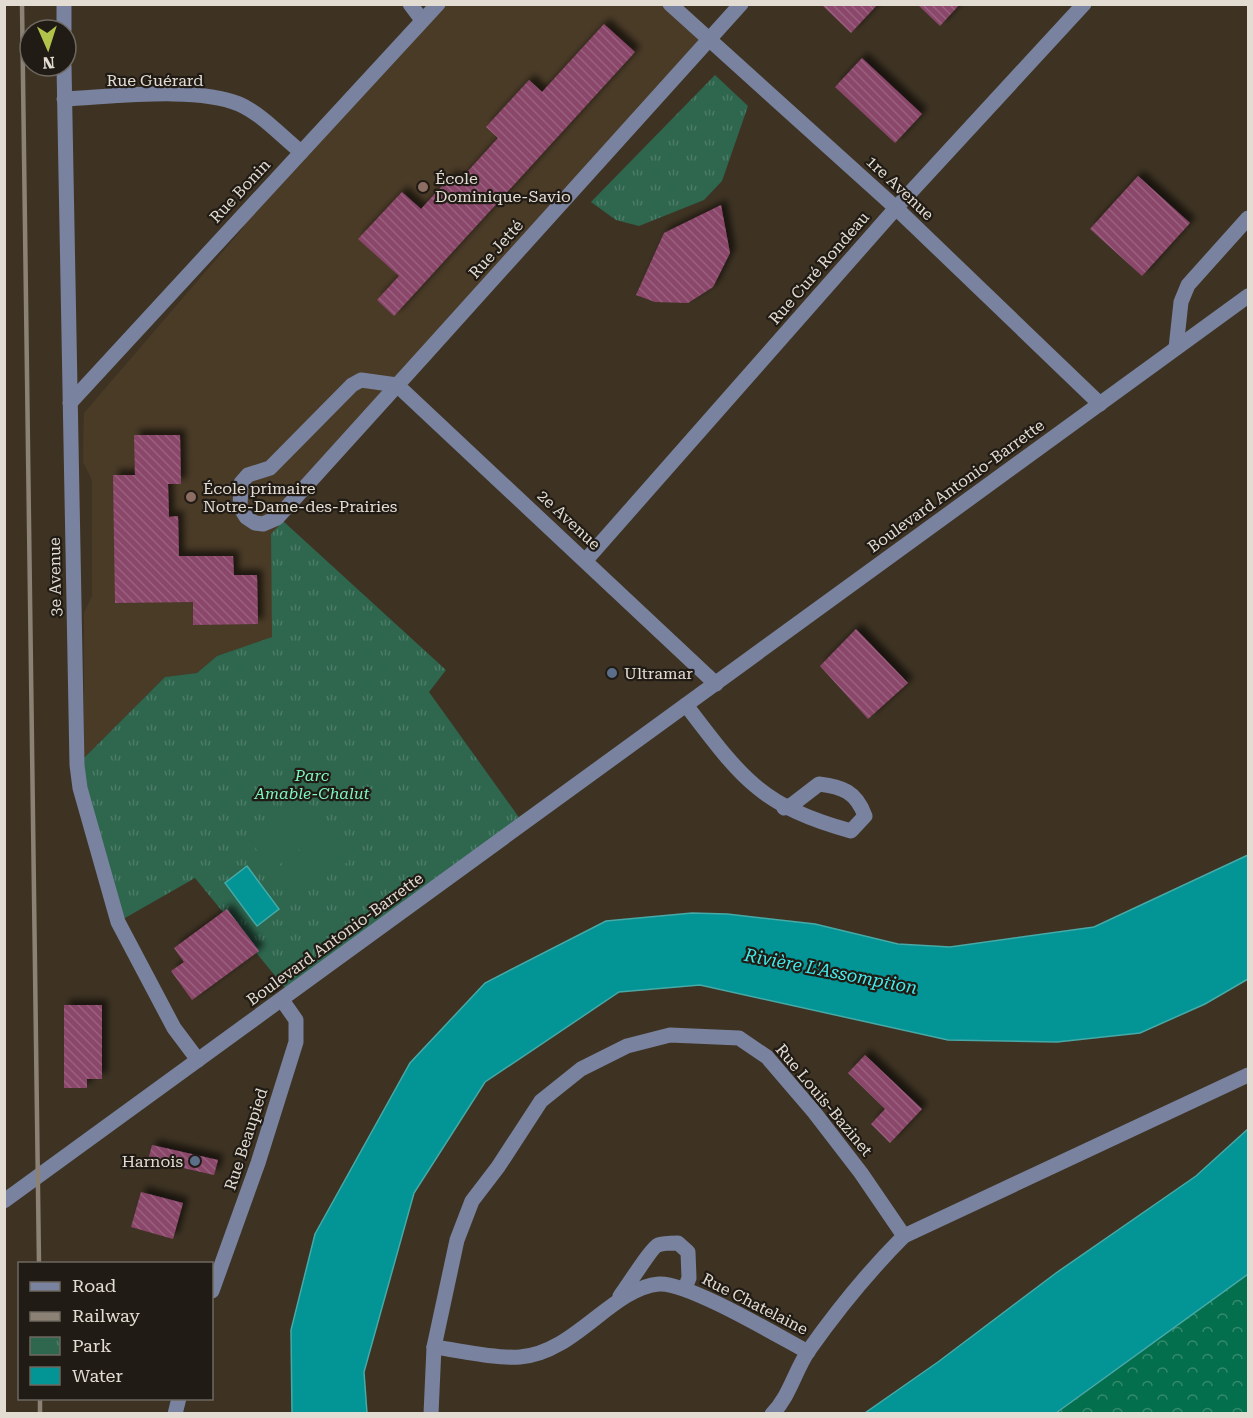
<svg xmlns="http://www.w3.org/2000/svg" width="1253" height="1418" font-family="'Roboto Serif',serif">
<defs>
<pattern id="forest-crowns" width="20" height="18" patternUnits="userSpaceOnUse" patternTransform="scale(1.5)"><rect width="20" height="18" fill="#046f4c"/><path d="M2 6a3 3 0 1 1 6 0M12 15a3 3 0 1 1 6 0" fill="none" stroke="#358a6d"/></pattern>
<pattern id="park-tufts" width="24" height="20" patternUnits="userSpaceOnUse" patternTransform="scale(1.5)"><rect width="24" height="20" fill="#2e664e"/><path d="M3 7l-1-3M5 7V3M7 7l1-3M15 17l-1-3M17 17v-4M19 17l1-3" fill="none" stroke="#4c7b67"/></pattern>
<pattern id="building-back-hatch" width="6" height="6" patternUnits="userSpaceOnUse" patternTransform="scale(1.5)"><rect width="6" height="6" fill="#8a466b"/><path d="M-1 5l2 2M0 0l6 6M5-1l2 2" fill="none" stroke="#9a607f"/></pattern>
<filter id="shadow"><feDropShadow dx="5.5" dy="-5.5" stdDeviation="3" flood-color="#0009"/></filter>
</defs>
<rect width="100%" height="100%" fill="#3e3323"/>
<path fill="#4a3b27" d="M438 5H670L710 39 271 534 273 637 217 656 197 673 165 677 84 758V613L92 596V480L83 462 84 413 244 227 238 221Z"/>
<path fill="url(#forest-crowns)" d="M1248 1274V1413L1056 1414 1231 1285Z"/>
<g fill="url(#park-tufts)">
<path d="M715 75 748 106 722 181 704 200 639 226 616 220 591 202Z"/>
<path d="M283 521 446 670 429 692 523 823 285 988 195 878 118 922 77 765 165 677 197 673 217 656 272 637 271 534Z"/>
</g>
<g fill="#2e664e">
<path d="M306 799 328 828 272 870 250 841Z"/>
<path d="M330 830 351 859 295 901 273 872Z"/>
</g>
<g fill="#039495" stroke="#46aaa8" stroke-width="1.5">
<path d="M1248 855V979L1205 1004 1140 1033 1057 1042 948 1040 700 985 619 992 485 1082 414 1193 364 1372 367 1413H292L291 1330 315 1234 410 1063 485 983 606 921 692 913 727 914 815 924 898 944 950 947 1094 927Z"/>
<path d="M247 866 279 909 257 926 225 883Z"/>
<path d="M1248 1129V1274L1056 1413H865L938 1362 1056 1273 1196 1176Z"/>
</g>
<g fill="url(#building-back-hatch)" filter="url(#shadow)">
<path d="M821 4H878L851 33Z"/>
<path d="M917 4H960L940 26Z"/>
<path d="M604 24 635 52 394 316 377 300 399 276 358 239 402 192 421 209 452 175 459 181 498 138 486 127 529 80 542 92Z"/>
<path d="M862 58 922 114 895 143 835 87Z"/>
<path d="M1138 176 1190 223 1142 276 1090 229Z"/>
<path d="M721 205 730 253 713 287 688 303 655 302 636 295 664 233Z"/>
<path d="M134 435H180L181 484H168L169 517 178 516 179 556H233L234 575H257L258 624 193 625V602L115 603 113 475H135Z"/>
<path d="M856 629 908 683 868 719 820 666Z"/>
<path d="M227 909 259 951 192 1000 171 971 184 962 174 948Z"/>
<path d="M64 1005H102V1079H87V1088H64Z"/>
<path d="M865 1055 922 1109 890 1143 871 1124 885 1109 848 1073Z"/>
<path d="M152 1145 218 1160 214 1175 148 1160Z"/>
<path d="M141 1192 183 1203 173 1239 131 1227Z"/>
</g>
<g fill="none" stroke-linecap="round" stroke-linejoin="round">
<g stroke="#79829f" stroke-width="15">
<path d="M410 4 422 20"/>
<path d="M670 4 896 208 1100 404"/>
<path d="M64 30V4"/>
<path d="M64 66 77 765 80 788 118 922 174 1028 198 1060"/>
<path d="M64 99C111 97 197 86 239 104 262 114 282 137 301 152"/>
<path d="M1176 348 1181 302 1188 285 1248 218"/>
<path d="M70 403 438 4"/>
<path d="M586 560 896 208 1084 4"/>
<path d="M716 684 397 385 361 380 352 385 270 468 248 475 241 483 240 507 246 517 255 523 263 524 277 518C432 347 586 176 741 4"/>
<path d="M686 705C741 777 760 806 851 831L865 816C856 791 842 787 819 784L793 804 784 808"/>
<path d="M4 1201 1248 296"/>
<path d="M212 1291 258 1163 296 1042V1020L282 1000"/>
<path d="M620 1296C627 1287 652 1247 658 1245 663 1243 672 1243 678 1243L688 1252 689 1278 685 1288"/>
<path d="M434 1347C458 1350 496 1359 520 1357 575 1353 612 1288 659 1284 688 1282 778 1336 808 1352"/>
<path d="M175 1414 179 1398"/>
<path d="M431 1414 434 1347 457 1240 472 1201 498 1167 541 1101 581 1069 627 1046 670 1035 739 1038 767 1057 814 1112 861 1173 904 1236"/>
<path d="M772 1414C790 1396 795 1370 809 1350 838 1309 869 1271 904 1236L1248 1075"/>
</g>
<g stroke="#8b8275" stroke-width="4.5">
<path d="M22 4 39 1264"/>
<path d="M40 1398V1414"/>
</g>
</g>
<g fill="#8d6e63" stroke="#201b14" stroke-width="2">
<circle cx="423" cy="187" r="6"/>
<circle cx="191" cy="497" r="6"/>
</g>
<g fill="#5c6f8a" stroke="#201b14" stroke-width="2">
<circle cx="612" cy="673" r="6"/>
<circle cx="195" cy="1161" r="6"/>
</g>
<g text-anchor="middle" dominant-baseline="central" stroke-width="4.5" stroke-linejoin="round" paint-order="stroke">
<g font-size="16" fill="#e3dcd3" stroke="#201b14">
<text x="155" y="80">Rue Guérard</text>
<text transform="translate(900 188) rotate(43)">1re Avenue</text>
<text transform="translate(240 191) rotate(-47)">Rue Bonin</text>
<text transform="translate(496 249) rotate(-48)">Rue Jetté</text>
<text transform="translate(819 268) rotate(-49)">Rue Curé Rondeau</text>
<text transform="translate(956 486) rotate(-36)">Boulevard Antonio-Barrette</text>
<text transform="translate(569 520) rotate(43)">2e Avenue</text>
<text transform="translate(55 577) rotate(-91)">3e Avenue</text>
<text transform="translate(335 939) rotate(-36)">Boulevard Antonio-Barrette</text>
<text transform="translate(824 1100) rotate(50)">Rue Louis-Bazinet</text>
<text transform="translate(246 1139) rotate(-72)">Rue Beaupied</text>
<text transform="translate(755 1304) rotate(27)">Rue Chatelaine</text>
</g>
<g font-size="16" fill="#e3dcd3" stroke="#201b14" text-anchor="start">
<text x="435" y="178">École<tspan x="435" dy="18">Dominique-Savio</tspan></text>
<text x="203" y="488">École primaire<tspan x="203" dy="18">Notre-Dame-des-Prairies</tspan></text>
<text x="624" y="673">Ultramar</text>
<text x="183" y="1161" text-anchor="end">Harnois</text>
</g>
<g font-size="16" font-style="italic" fill="#7ef6c1" stroke="#201b14">
<text x="312" y="775">Parc<tspan x="312" dy="18">Amable-Chalut</tspan></text>
</g>
<g font-size="18" font-style="italic" fill="#43ebeb" stroke="#201b14">
<text transform="translate(831 971) rotate(11)">Rivière L'Assomption</text>
</g>
</g>
<rect width="1253" height="1418" fill="none" stroke="#e3dcd3" stroke-width="12"/>
<rect x="18" y="1262" width="195" height="138" fill="#201b14" stroke="#6e6860" stroke-width="1.5"/>
<rect x="30" y="1282" width="30" height="9" fill="#79829f" stroke="#6e6860" stroke-width="1.5"/>
<text x="72" y="1292" font-size="18" fill="#e3dcd3">Road</text>
<rect x="30" y="1312" width="30" height="9" fill="#8b8275" stroke="#6e6860" stroke-width="1.5"/>
<text x="72" y="1322" font-size="18" fill="#e3dcd3">Railway</text>
<rect x="30" y="1337" width="30" height="18" fill="url(#park-tufts)" stroke="#6e6860" stroke-width="1.5"/>
<text x="72" y="1352" font-size="18" fill="#e3dcd3">Park</text>
<rect x="30" y="1367" width="30" height="18" fill="#039495" stroke="#6e6860" stroke-width="1.5"/>
<text x="72" y="1382" font-size="18" fill="#e3dcd3">Water</text>
<g transform="translate(48 48) rotate(177)"><circle r="28" fill="#201b14" stroke="#6e6860" stroke-width="1.5"/>
<path d="M0-4.5L10 22L0 15L-10 22Z" fill="#b2c34c"/>
<text y="-9" font-size="16" font-weight="bold" text-anchor="middle" fill="#e3dcd3">N</text>
</g>
</svg>
